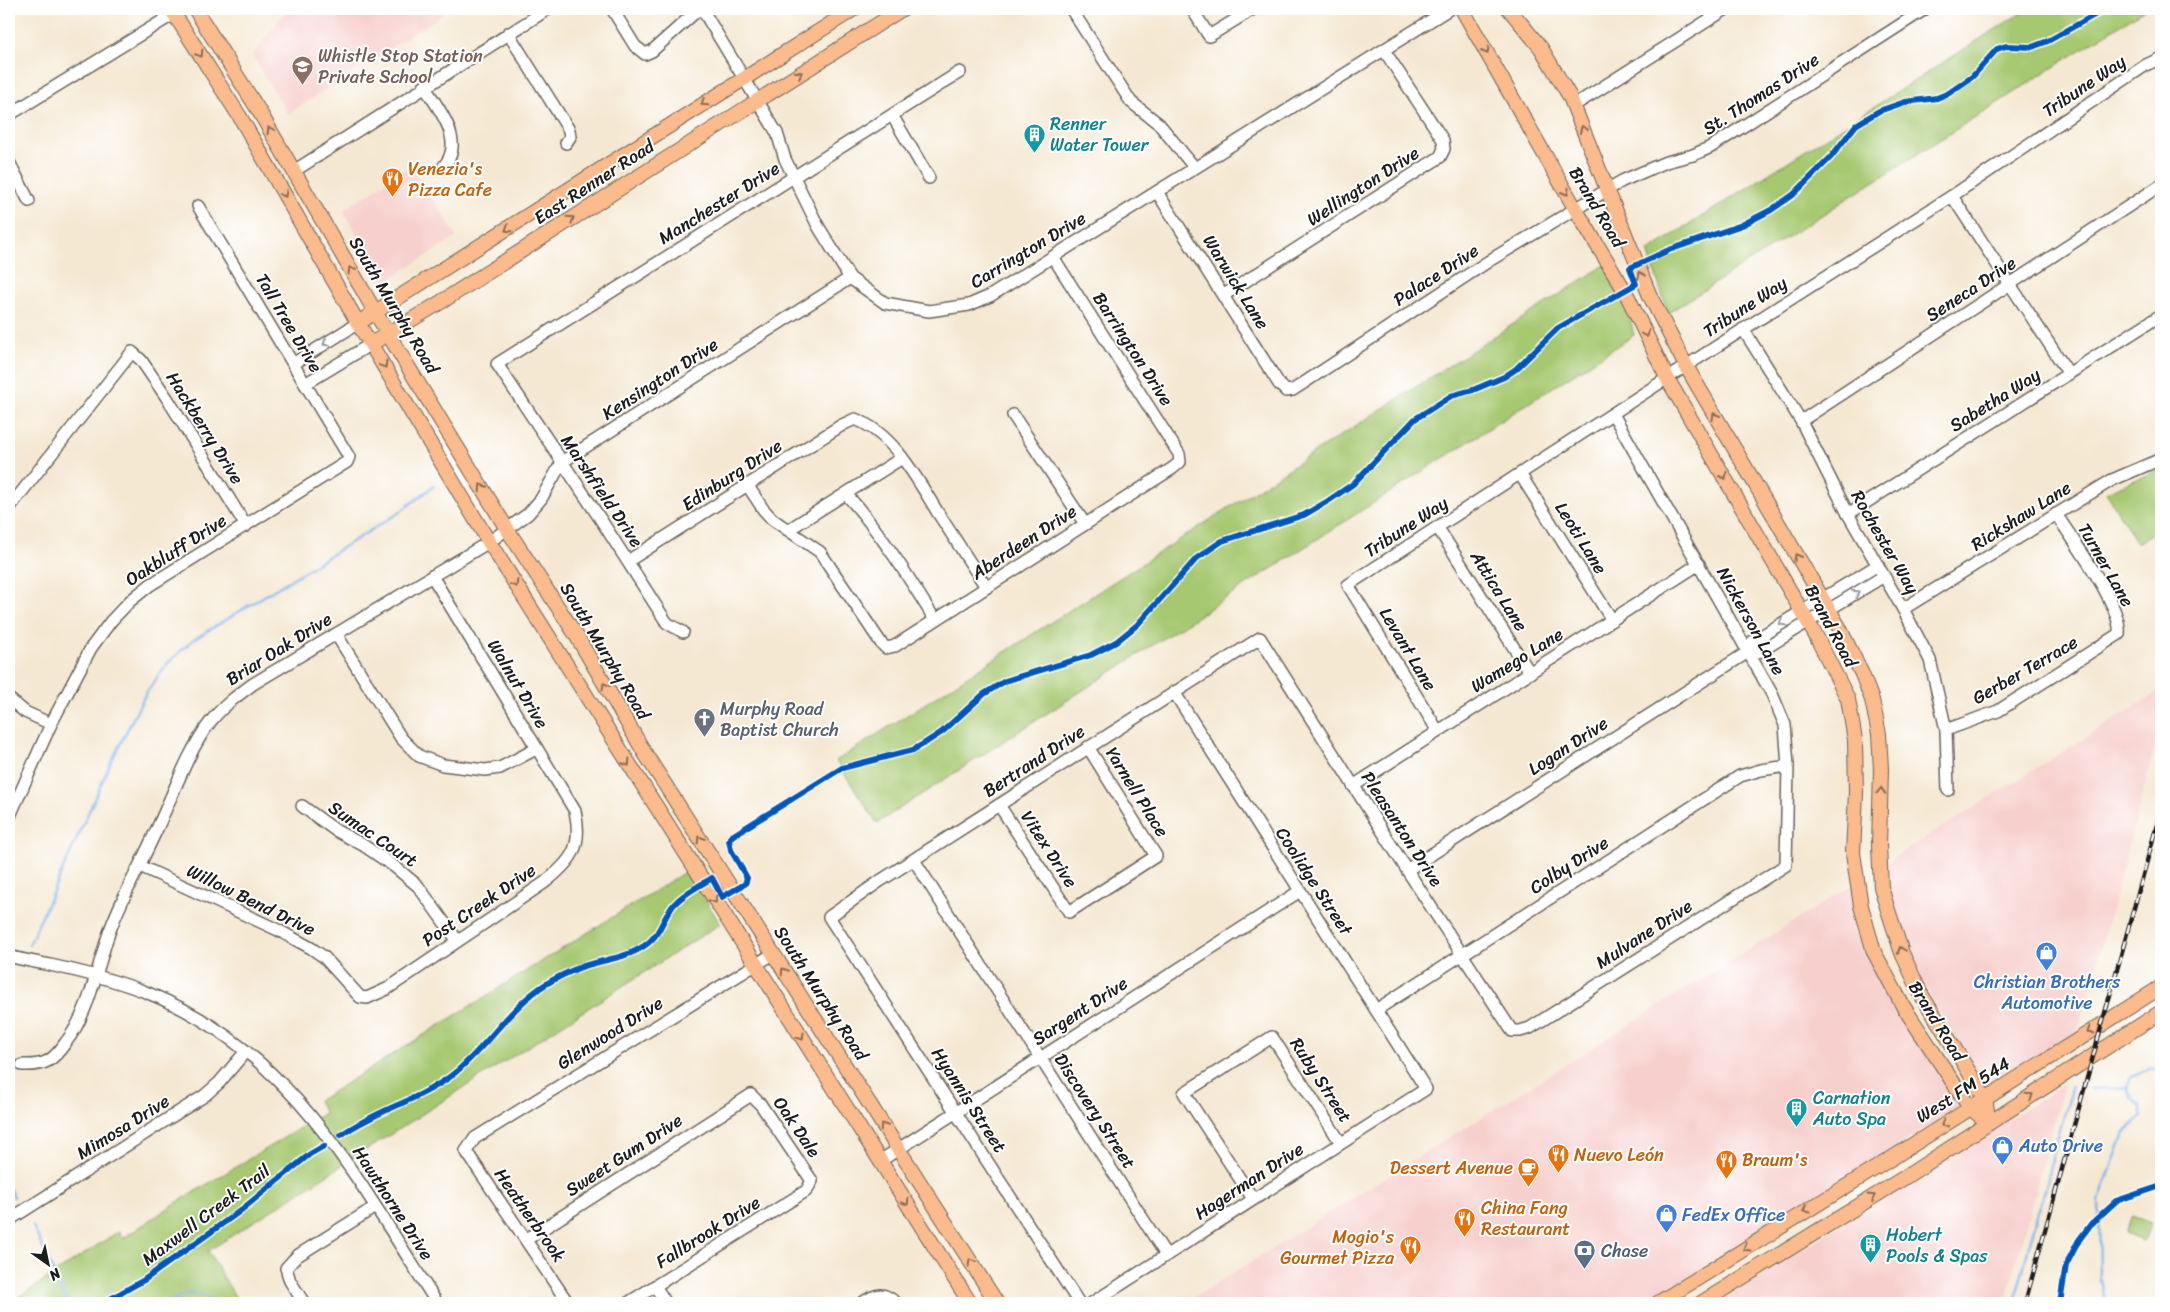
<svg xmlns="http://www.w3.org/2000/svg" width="2170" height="1312" font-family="Sriracha,sans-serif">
<rect width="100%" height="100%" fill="#fff"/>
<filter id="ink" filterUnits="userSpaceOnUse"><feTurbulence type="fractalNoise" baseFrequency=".02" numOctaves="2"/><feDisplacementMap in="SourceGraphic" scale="10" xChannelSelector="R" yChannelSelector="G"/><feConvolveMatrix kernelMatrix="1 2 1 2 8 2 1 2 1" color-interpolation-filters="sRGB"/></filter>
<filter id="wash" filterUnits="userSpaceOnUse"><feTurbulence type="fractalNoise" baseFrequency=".0096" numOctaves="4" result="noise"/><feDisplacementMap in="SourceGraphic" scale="20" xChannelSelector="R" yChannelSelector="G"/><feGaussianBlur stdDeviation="1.12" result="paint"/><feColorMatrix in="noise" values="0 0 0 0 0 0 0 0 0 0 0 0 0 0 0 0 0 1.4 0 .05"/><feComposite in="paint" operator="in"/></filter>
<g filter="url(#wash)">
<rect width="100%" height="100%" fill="#f5e8d2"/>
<g fill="#f7d0ce">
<path d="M288 9H441L444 13 288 114 252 55Z"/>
<path d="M412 166 457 237 385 282 343 210Z"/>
<path d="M2161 690V724L2079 1030 1987 1088 1933 1002 1893 914 1882 865Z"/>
<path d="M1852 885 1889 994 1959 1107 1649 1303H1185Z"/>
<path d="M2064 1084 2005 1303H1723L1721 1300Z"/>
</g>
<g fill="#a6c870" stroke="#617246">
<path d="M2027 9H2145L1668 313 1648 251Z"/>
<path d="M1605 265 1627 304 1634 335 877 823 836 761Z"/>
<path d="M2161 469V528L2137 543 2106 492Z"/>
<path d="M688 870 720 924 208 1251 239 1303H10L119 1231 122 1239 176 1203 325 1113 318 1101Z"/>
<path d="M2132 1216 2151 1223 2144 1241 2125 1234Z"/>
</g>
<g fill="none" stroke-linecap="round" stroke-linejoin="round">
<g stroke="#78b1e9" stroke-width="2.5">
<path d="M29 945 111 762 146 693 167 664 193 640 397 514 434 486"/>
<path d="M9 969 10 968"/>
<path d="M2090 1089 2127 1087"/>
<path d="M9 1189 14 1197"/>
<path d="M33 1226 66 1300 65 1303"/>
<path d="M168 1303C184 1293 199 1288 214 1303"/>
<path d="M2014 1303 2059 1133 2073 1086"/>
<path d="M2105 1303 2100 1279 2099 1200 2124 1134 2141 1117V1107L2131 1097 2127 1087 2131 1077 2150 1069 2161 1068"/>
</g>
</g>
</g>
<g filter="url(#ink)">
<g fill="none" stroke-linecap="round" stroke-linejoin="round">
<defs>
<g id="minor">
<path d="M612 9 635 46 645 54 652 51 699 9"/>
<path d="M702 9 777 133 785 159 818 226 850 278 885 303 929 311 969 305 990 296 1449 9"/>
<path d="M1071 9 1131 102 1159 124 1194 167"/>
<path d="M1192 9 1209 36 1253 9"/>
<path d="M508 33 569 130 570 137 566 143"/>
<path d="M424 86C438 108 466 141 444 166"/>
<path d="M1573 106 1726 9"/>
<path d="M9 115 182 9"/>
<path d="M892 115 929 178"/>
<path d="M9 162 29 201"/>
<path d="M294 171 548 9"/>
<path d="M1157 192 1279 384 1286 391 1293 390 1492 259 1622 181 1666 162 1693 155 1711 147 1925 9"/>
<path d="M1952 196 2069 374"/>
<path d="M1224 295 1440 157 1444 149 1443 140 1384 50"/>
<path d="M1743 329 1801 421 1848 514 1903 609 1930 660 1946 730 1948 790"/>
<path d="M293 364 358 323"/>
<path d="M305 384 371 344"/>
<path d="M1013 415 1085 524"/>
<path d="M1801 421 2161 185"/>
<path d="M1520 474 1612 620"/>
<path d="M748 486 763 509 772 519 820 552 881 643 886 648 895 646 1173 468 1180 462 1179 454 1053 257"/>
<path d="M846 494C881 533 908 576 935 620"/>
<path d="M9 508 132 352 141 360 167 398 246 526"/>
<path d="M1848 514 2161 315"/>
<path d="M1438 528 1530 673"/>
<path d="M788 530 902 458"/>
<path d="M628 561 842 425 855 419C894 434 917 479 938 513 954 538 970 562 986 587"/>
<path d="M1903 609 2112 480 2161 459"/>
<path d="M683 632 667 623 601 520 497 364 960 72"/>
<path d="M336 634 401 738 419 756 443 765 485 770 500 768 536 749"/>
<path d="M1748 652 1753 641 1878 565"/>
<path d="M9 699 25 712 51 724"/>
<path d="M1946 730 1998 711 2119 634C2123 607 2072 539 2056 514"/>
<path d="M1438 731 1348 585 1686 366 1952 196 2146 65 2161 58"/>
<path d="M1353 786 1699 564"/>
<path d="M999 805 1069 912 1156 856 1088 747"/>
<path d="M302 806 335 830 363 845 395 867 418 886 457 940"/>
<path d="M9 818 51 724 91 648 111 621 130 601 150 585 347 462 349 457 198 206"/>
<path d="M914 860 1166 1255"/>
<path d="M140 866 278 930 311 948 324 957 360 997 367 998 387 989 544 883C572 861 583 847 575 811L432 576"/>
<path d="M1407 870 1748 652H1759L1884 576"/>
<path d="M9 956C22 960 36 962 50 965 83 972 116 980 148 993 293 1051 357 1180 437 1303"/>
<path d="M1376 1010 1740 776 1761 770 1788 766"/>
<path d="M22 1065C45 1066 53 1061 66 1042 89 1013 97 968 109 933 121 899 140 866 155 833 172 798 187 752 211 721 223 706 238 695 253 684L489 542 528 514 541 499 562 462 850 278"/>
<path d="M880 1161 1300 891"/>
<path d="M1253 1199 1184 1093 1272 1037 1341 1143"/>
<path d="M9 1220 204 1096 219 1083 246 1051"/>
<path d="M527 1239 751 1095 761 1105 812 1181 806 1191 628 1303"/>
<path d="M655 1286 666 1303"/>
<path d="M304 1303 290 1281 286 1268 297 1256 375 1207"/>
<path d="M568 1303 466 1151 475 1138 773 954"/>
<path d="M862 1303C875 1294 883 1291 896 1303"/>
<path d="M1079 1303 829 917 880 881 1260 638 1407 870 1512 1031H1520L1530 1028 1786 865 1788 766 1785 725 1772 694 1613 414"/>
<path d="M1092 1303 1426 1089 1174 692"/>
</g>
<g id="major">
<path d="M171 9 240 117 358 323 489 542 970 1303"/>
<path d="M195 9 259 111 388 334 507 529 576 635 646 755 997 1303"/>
<path d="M1462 9 1576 210 1625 291 1667 378 1816 636 1848 699 1855 740 1856 793 1853 853 1861 906 1874 952 1903 1006 1970 1108 1989 1123"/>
<path d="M1509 9 1541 48 1570 97 1650 296 1686 366 1839 627 1862 674 1872 700 1879 734 1881 769 1879 846 1881 887 1887 907 1902 953 1921 994 1985 1098 1989 1123"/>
<path d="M358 323 854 9"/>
<path d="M371 344 441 302 902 9"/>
<path d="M1658 1303 1892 1158 2161 987"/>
<path d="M1701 1303 1907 1176 2161 1012"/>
</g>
</defs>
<use href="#minor" stroke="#68635c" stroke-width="14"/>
<use href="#major" stroke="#68635c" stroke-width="16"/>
<use href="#minor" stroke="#fff" stroke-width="11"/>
<use href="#major" stroke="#fbbb8c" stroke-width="14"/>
<defs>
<path id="rail" d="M2025 1303 2161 810"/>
</defs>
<use href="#rail" stroke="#1c1c1c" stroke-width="4.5"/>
<use href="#rail" stroke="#fff" stroke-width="2.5" stroke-dasharray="8" stroke-linecap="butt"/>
<defs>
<g id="cycleway">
<path d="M341 1135C375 1111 417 1101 451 1076 486 1049 508 1008 546 984 560 976 575 968 591 964 609 959 628 957 644 946 660 936 662 920 672 907 681 895 699 886 712 878L722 897 745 884 747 878 731 850 729 840 732 836 842 768 913 750 925 743 942 732 984 694 1005 681 1091 655 1116 642 1137 625 1197 558 1222 541 1304 515 1328 501 1353 484 1415 419 1451 396 1473 390 1504 377 1516 369 1558 328 1636 284 1630 268 1669 250 1742 225 1771 210 1793 195 1831 157 1856 125 1879 111 1905 102 1937 98 1949 93 1972 77 1997 49 2006 46 2032 47 2048 41 2098 13 2119 9"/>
<path d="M103 1303 144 1280 240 1211 310 1154 324 1146"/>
<path d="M2060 1303 2066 1265 2079 1240 2091 1224 2116 1201 2161 1186"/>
</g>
</defs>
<use href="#cycleway" stroke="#fff" stroke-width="9"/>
<use href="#cycleway" stroke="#0057b8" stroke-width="6"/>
</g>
<defs><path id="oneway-chevron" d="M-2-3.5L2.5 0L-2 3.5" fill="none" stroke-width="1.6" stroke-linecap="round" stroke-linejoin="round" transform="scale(1.25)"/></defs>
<g stroke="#8c6c54">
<use href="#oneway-chevron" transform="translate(1486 51) rotate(60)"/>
<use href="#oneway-chevron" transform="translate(200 54) rotate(58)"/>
<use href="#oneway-chevron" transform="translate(799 74) rotate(-33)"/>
<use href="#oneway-chevron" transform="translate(704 103) rotate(147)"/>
<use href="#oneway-chevron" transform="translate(1583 129) rotate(-112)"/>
<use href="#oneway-chevron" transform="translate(270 130) rotate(-121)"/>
<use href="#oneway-chevron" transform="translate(1566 192) rotate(60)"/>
<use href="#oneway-chevron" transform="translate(284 194) rotate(61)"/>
<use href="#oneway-chevron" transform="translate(571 219) rotate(-33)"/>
<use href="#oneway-chevron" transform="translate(508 229) rotate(147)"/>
<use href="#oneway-chevron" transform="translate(351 270) rotate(-121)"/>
<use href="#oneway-chevron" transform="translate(1641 275) rotate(-113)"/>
<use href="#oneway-chevron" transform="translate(1646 334) rotate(65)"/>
<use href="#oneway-chevron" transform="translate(384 365) rotate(59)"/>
<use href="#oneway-chevron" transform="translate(1715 416) rotate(-120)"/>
<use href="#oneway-chevron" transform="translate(1724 476) rotate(60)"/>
<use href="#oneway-chevron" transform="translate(482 487) rotate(-122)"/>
<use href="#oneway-chevron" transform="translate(1797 557) rotate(-120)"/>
<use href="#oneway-chevron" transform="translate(515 584) rotate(58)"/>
<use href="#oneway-chevron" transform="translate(605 686) rotate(-120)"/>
<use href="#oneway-chevron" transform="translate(627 763) rotate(58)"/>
<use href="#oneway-chevron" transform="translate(1881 791) rotate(-88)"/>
<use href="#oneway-chevron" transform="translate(700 839) rotate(-123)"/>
<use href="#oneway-chevron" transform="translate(714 900) rotate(57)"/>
<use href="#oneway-chevron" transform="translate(1901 950) rotate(-111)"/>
<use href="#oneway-chevron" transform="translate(784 971) rotate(-123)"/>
<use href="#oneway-chevron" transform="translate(2090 1031) rotate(147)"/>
<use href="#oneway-chevron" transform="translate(801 1037) rotate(58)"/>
<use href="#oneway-chevron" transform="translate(2030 1096) rotate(-33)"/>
<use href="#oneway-chevron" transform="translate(1944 1124) rotate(147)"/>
<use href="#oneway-chevron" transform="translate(883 1126) rotate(-123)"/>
<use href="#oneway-chevron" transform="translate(1872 1197) rotate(-32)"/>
<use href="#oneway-chevron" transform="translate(906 1202) rotate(58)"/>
<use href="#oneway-chevron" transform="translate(1806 1210) rotate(149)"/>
<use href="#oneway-chevron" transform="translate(1746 1248) rotate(148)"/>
<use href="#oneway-chevron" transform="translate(971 1262) rotate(-123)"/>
</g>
<g stroke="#999">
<use href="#oneway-chevron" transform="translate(326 343) rotate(148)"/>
<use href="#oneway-chevron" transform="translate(1856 593) rotate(-30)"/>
<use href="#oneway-chevron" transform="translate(1782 623) rotate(149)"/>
</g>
</g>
<defs>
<symbol id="school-pin" viewBox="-11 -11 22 30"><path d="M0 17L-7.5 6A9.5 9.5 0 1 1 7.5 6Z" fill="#8d6e63" stroke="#fff"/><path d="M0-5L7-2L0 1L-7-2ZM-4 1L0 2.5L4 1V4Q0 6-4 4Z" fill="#fff"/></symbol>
<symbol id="building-pin" viewBox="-11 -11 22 30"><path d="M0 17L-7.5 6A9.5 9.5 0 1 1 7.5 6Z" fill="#0f9aa8" stroke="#fff"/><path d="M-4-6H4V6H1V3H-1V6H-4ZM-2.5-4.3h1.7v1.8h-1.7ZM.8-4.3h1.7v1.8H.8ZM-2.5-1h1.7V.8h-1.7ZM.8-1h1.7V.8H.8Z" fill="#fff"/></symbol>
<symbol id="restaurant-pin" viewBox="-11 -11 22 30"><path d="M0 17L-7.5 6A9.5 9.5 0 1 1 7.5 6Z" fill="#e8710a" stroke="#fff"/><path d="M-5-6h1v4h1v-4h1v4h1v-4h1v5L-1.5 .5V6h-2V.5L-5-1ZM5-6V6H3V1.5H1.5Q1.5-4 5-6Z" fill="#fff"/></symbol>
<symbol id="church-pin" viewBox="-11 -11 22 30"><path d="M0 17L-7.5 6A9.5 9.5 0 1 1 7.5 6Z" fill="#6b7280" stroke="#fff"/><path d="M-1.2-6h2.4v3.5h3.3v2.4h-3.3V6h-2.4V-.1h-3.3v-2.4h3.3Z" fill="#fff"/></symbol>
<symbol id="shop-pin" viewBox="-11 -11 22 30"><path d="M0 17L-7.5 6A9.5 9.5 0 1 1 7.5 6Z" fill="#3f7fe0" stroke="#fff"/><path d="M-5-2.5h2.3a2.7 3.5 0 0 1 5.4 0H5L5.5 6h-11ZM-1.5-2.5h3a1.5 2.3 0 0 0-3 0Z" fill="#fff"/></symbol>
<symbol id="cafe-pin" viewBox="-11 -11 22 30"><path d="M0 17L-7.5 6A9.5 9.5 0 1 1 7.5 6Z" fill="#e8710a" stroke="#fff"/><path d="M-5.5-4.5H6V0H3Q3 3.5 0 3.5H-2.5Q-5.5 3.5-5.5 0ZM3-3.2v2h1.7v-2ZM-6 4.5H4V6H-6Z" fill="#fff"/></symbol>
<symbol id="bank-pin" viewBox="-11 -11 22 30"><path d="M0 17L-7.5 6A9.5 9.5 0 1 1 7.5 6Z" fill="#5c6f8a" stroke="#fff"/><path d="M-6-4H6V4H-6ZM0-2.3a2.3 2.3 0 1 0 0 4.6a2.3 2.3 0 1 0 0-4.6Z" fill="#fff"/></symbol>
</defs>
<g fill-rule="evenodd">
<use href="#school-pin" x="290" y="54" width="25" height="34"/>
<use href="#building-pin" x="1022" y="122" width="25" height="34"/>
<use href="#restaurant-pin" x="380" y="166" width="25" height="34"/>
<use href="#church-pin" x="692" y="706" width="25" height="34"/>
<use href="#shop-pin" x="2034" y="940" width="25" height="34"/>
<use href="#building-pin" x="1784" y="1096" width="25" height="34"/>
<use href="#shop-pin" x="1990" y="1134" width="25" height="34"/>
<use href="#restaurant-pin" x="1546" y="1142" width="25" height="34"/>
<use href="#restaurant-pin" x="1714" y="1148" width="25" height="34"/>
<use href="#cafe-pin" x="1516" y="1156" width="25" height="34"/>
<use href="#shop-pin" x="1654" y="1202" width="25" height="34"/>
<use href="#restaurant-pin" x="1452" y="1206" width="25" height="34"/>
<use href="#building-pin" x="1858" y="1232" width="25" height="34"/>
<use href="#restaurant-pin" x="1398" y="1234" width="25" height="34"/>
<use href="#bank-pin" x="1572" y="1238" width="25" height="34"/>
</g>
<g text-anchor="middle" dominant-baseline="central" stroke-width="4" stroke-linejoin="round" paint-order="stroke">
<g font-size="18" fill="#785e54" stroke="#fff" text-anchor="start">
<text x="318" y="56">Whistle Stop Station<tspan x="318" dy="21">Private School</tspan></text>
</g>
<g font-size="18" fill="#1c1c1c" stroke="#fff">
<text transform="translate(2084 86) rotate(-34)">Tribune Way</text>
<text transform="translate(1761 94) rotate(-33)">St. Thomas Drive</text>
<text transform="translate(594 182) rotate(-33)">East Renner Road</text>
<text transform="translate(1363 186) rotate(-33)">Wellington Drive</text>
<text transform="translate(719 203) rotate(-32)">Manchester Drive</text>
<text transform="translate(1597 207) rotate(59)">Brand Road</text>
<text transform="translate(1028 250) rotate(-31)">Carrington Drive</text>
<text transform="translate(1436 275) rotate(-33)">Palace Drive</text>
<text transform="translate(1236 282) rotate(58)">Warwick Lane</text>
<text transform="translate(1971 289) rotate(-33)">Seneca Drive</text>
<text transform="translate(394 305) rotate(59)">South Murphy Road</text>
<text transform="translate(1745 307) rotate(-33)">Tribune Way</text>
<text transform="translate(289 323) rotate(59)">Tall Tree Drive</text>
<text transform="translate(1133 349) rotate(57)">Barrington Drive</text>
<text transform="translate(660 379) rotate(-33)">Kensington Drive</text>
<text transform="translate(1995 400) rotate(-32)">Sabetha Way</text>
<text transform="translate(205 428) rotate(58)">Hackberry Drive</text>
<text transform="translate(732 475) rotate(-33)">Edinburg Drive</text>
<text transform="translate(602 491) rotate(56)">Marshfield Drive</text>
<text transform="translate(2021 516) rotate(-32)">Rickshaw Lane</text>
<text transform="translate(1406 527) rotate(-33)">Tribune Way</text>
<text transform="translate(1581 538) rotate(58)">Leoti Lane</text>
<text transform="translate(1024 542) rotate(-33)">Aberdeen Drive</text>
<text transform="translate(1885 542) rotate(60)">Rochester Way</text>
<text transform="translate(176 550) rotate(-33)">Oakbluff Drive</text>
<text transform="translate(2106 565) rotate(60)">Turner Lane</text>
<text transform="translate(1499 591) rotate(58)">Attica Lane</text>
<text transform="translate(1751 621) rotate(61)">Nickerson Lane</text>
<text transform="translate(1831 626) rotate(62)">Brand Road</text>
<text transform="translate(279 649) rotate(-32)">Briar Oak Drive</text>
<text transform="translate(1408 649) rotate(59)">Levant Lane</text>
<text transform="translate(605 651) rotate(59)">South Murphy Road</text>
<text transform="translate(1517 660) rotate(-32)">Wamego Lane</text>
<text transform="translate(2025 670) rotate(-30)">Gerber Terrace</text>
<text transform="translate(518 684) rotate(59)">Walnut Drive</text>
<text transform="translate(1568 746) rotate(-33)">Logan Drive</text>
<text transform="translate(1034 761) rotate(-33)">Bertrand Drive</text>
<text transform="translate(1137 792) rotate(58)">Yarnell Place</text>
<text transform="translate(1402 829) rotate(57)">Pleasanton Drive</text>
<text transform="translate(373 834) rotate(34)">Sumac Court</text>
<text transform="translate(1049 849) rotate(57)">Vitex Drive</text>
<text transform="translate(1569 865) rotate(-33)">Colby Drive</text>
<text transform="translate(1314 881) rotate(57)">Coolidge Street</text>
<text transform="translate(251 900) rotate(26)">Willow Bend Drive</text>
<text transform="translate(479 905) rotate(-34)">Post Creek Drive</text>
<text transform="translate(1644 934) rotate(-33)">Mulvane Drive</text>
<text transform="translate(821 993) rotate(57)">South Murphy Road</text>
<text transform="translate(1080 1011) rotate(-33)">Sargent Drive</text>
<text transform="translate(1937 1021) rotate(58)">Brand Road</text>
<text transform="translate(610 1033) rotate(-32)">Glenwood Drive</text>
<text transform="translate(1321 1080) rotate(57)">Ruby Street</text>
<text transform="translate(1963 1090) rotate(-32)">West FM 544</text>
<text transform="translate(969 1100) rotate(57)">Hyannis Street</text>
<text transform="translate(1095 1111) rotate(57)">Discovery Street</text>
<text transform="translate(123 1127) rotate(-32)">Mimosa Drive</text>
<text transform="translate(797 1127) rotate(56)">Oak Dale</text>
<text transform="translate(624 1155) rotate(-33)">Sweet Gum Drive</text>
<text transform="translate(1249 1181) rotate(-33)">Hagerman Drive</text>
<text transform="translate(393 1203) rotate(57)">Hawthorne Drive</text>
<text transform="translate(206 1215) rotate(-37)">Maxwell Creek Trail</text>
<text transform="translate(530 1215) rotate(55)">Heatherbrook</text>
<text transform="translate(708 1232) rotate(-32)">Fallbrook Drive</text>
</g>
<g font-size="18" fill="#0d838f" stroke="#fff" text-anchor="start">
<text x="1050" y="124">Renner<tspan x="1050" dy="21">Water Tower</tspan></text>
<text x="1813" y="1098">Carnation<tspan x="1813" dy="21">Auto Spa</tspan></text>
<text x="1886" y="1235">Hobert<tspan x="1886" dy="21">Pools &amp; Spas</tspan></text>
</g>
<g font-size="18" fill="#c56008" stroke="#fff" text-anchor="start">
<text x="408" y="169">Venezia's<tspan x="408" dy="21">Pizza Cafe</tspan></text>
<text x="1574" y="1155">Nuevo León</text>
<text x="1742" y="1160">Braum's</text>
<text x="1513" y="1168" text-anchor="end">Dessert Avenue</text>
<text x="1481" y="1208">China Fang<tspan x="1481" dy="21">Restaurant</tspan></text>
<text x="1394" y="1237" text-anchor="end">Mogio's<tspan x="1394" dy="21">Gourmet Pizza</tspan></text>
</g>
<g font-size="18" fill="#5b616d" stroke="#fff" text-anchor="start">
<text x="720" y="709">Murphy Road<tspan x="720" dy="21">Baptist Church</tspan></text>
</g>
<g font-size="18" fill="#366cbe" stroke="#fff" text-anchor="start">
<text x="2047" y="982" text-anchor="middle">Christian Brothers<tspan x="2047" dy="21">Automotive</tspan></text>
<text x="2019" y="1146">Auto Drive</text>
<text x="1682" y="1215">FedEx Office</text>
</g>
<g font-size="18" fill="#4e5e75" stroke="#fff" text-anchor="start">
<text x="1601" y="1251">Chase</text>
</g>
</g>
<rect width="2170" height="1312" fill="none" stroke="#fff" stroke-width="30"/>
<g transform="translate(48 1264) rotate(147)" stroke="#ffffff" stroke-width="4" paint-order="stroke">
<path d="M0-4L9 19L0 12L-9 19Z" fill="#1c1c1c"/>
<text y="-8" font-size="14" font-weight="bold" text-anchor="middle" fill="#1c1c1c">N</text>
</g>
</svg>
